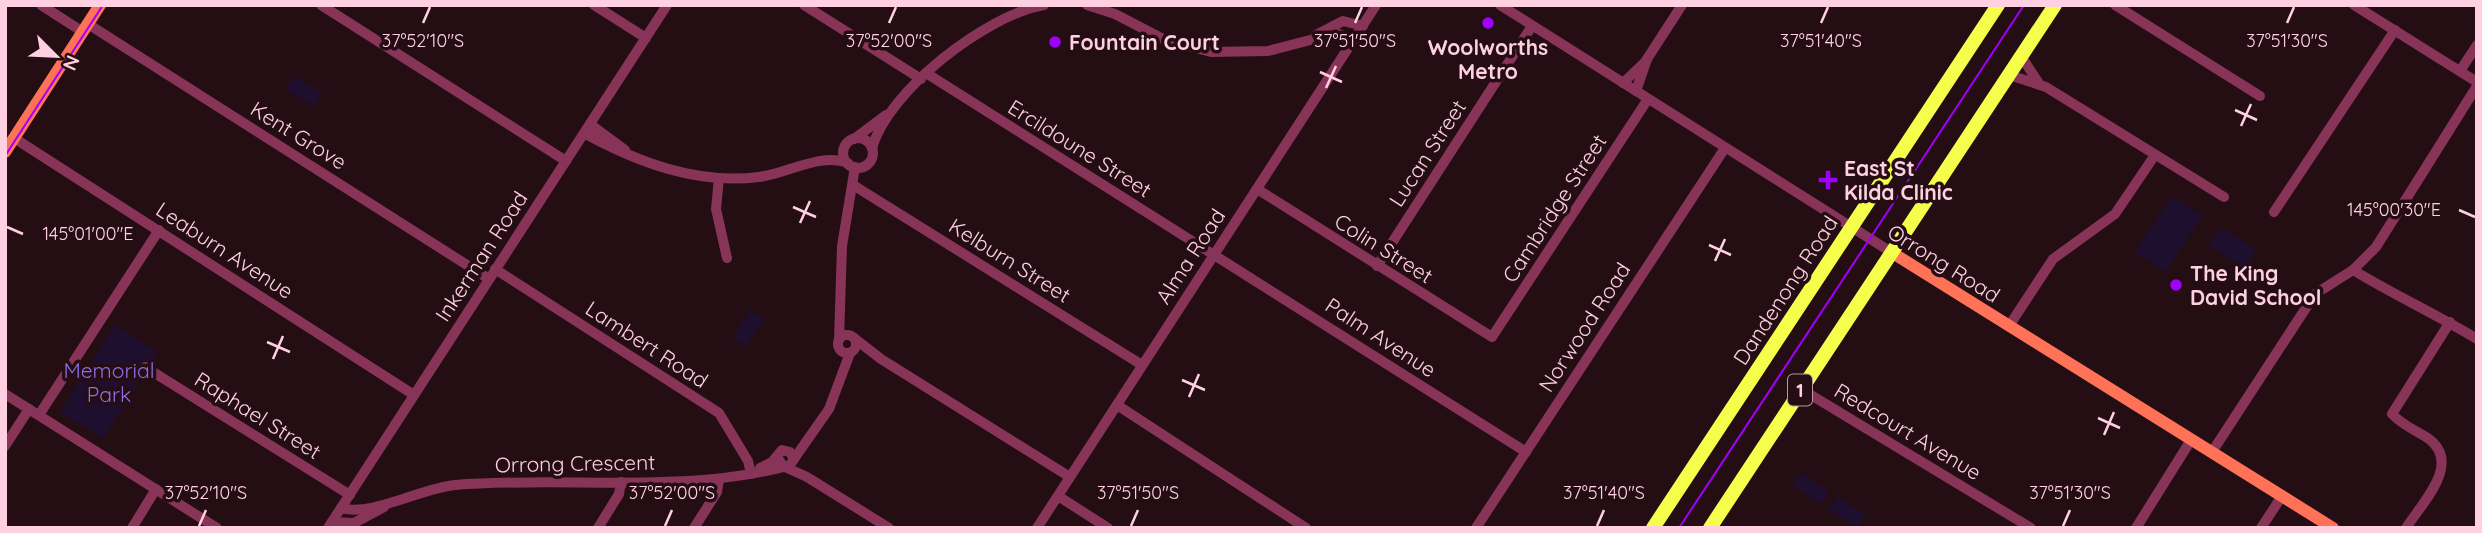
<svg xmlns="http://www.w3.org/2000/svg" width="2482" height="533" font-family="Quicksand,sans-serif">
<rect width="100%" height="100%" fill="#250d14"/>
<g fill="#1f0f2f">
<path d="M294 76 322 93 314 106 286 89Z"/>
<path d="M2172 196 2202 216 2165 272 2135 252Z"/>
<path d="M2221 227 2256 250 2245 269 2209 246Z"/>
<path d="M751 310 764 319 746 346 733 338Z"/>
<path d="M115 325 158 352 103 438 60 412Z"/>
<path d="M1801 473 1829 491 1821 504 1793 486Z"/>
<path d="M1838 497 1865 515 1857 528 1829 510Z"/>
</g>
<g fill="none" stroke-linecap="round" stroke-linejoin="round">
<g stroke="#873458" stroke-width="10">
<path d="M41 5 83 32"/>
<path d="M321 5 566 161"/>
<path d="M594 5 646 38"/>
<path d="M804 5 921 79"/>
<path d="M1087 5 1115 14 1165 40 1211 52 1268 51 1337 33 1353 40"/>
<path d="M1500 5 1891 252"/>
<path d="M2115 5 2260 96"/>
<path d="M2354 5 2477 82"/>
<path d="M88 24 489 279"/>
<path d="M1316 35 1343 21 1363 26"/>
<path d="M2021 56 2040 85"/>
<path d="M2460 71 2477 45"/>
<path d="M926 73 1526 452"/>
<path d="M2009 75 2046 87 2224 197"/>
<path d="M1623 83 1647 60"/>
<path d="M1636 91 1647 59 1682 5"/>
<path d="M590 124 625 150"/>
<path d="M584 133C637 162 697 185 759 177 786 174 822 152 848 163"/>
<path d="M14 138 414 395"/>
<circle cx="858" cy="153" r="15"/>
<path d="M854 139 886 115"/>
<path d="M872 148C888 91 986 15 1044 5"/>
<path d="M719 178 716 209 727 258"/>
<path d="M853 185 1142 365"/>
<path d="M1257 189 1492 337 1648 99"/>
<path d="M2274 212 2395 30"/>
<path d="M1377 266 1532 26"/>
<path d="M495 269 719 413 748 461 751 474"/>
<path d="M2353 270C2394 295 2436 314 2477 339"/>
<path d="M2009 326 2053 259 2115 214 2155 155"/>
<circle cx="847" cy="344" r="9"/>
<path d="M854 338 881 359 1070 477"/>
<path d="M839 340 842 246 855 167"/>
<path d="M145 367 350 495"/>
<path d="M1801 389 2031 528"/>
<path d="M5 394 217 528"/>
<path d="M1117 405 1306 528"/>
<path d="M39 415 159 230"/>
<path d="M5 446 29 409"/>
<path d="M2212 452 2315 294 2353 270 2376 247 2477 86"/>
<path d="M794 459 829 409 850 353"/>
<path d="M785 467 807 477 889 528"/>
<path d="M760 468 772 462 782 450 790 452 794 459 790 465 784 467 777 457"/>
<path d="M1058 496 1108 528"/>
<path d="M341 508C372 517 421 488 455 485 564 476 677 494 784 467"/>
<path d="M332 522 354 523 384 507"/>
<path d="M132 528 156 489"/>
<path d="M328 528 667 5"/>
<path d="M598 528 619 494 621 482"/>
<path d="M694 528 717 492 719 479"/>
<path d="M1037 528 1376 5"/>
<path d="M1476 528 1725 148"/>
<path d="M2136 528 2191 440"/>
<path d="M2261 528 2282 496"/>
<path d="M2406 528C2422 503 2462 464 2429 439 2417 431 2402 425 2392 414L2450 322"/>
</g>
<g stroke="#ff7257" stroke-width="12">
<path d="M5 152 100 5"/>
<path d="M1891 252 2333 528"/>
</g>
<g stroke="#f5ff4b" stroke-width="14">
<path d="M1653 528 1998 5"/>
<path d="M1710 528 2055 5"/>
</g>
<g stroke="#9f00fb" stroke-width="2">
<path d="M5 156 103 5"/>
<path d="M1679 528 2024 5"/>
</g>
</g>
<path fill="none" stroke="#ffd0e1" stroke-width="2.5" d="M423 23 430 7M889 23 896 7M1355 23 1362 7M1821 23 1828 7M2287 23 2294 7M1320 72 1342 82M1326 88 1336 66M2235 110 2257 120M2241 126 2251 104M793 207 816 217M2459 210 2475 217M800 223 810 201M7 227 23 234M1709 245 1731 255M1715 261 1725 239M267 342 290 352M273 359 283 336M1182 380 1205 390M1189 397 1199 374M2098 418 2120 428M2104 435 2114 412M199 526 206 510M665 526 672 510M1131 526 1138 510M1597 526 1604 510M2063 526 2070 510"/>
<g fill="#9f00fb" stroke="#250d14" stroke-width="2.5">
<circle cx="1488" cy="23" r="7"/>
<circle cx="1055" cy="42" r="7"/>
<path d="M1824.5 169.5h7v7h7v7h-7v7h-7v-7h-7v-7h7z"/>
<circle cx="2176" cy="285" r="7"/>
</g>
<g text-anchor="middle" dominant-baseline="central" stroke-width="7" stroke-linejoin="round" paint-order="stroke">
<rect fill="#250d14" stroke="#be96a4" stroke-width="2" x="1788" y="374.5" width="24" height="31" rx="5"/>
<g font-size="19" font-weight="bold" fill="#ffd0e1">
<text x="1800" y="390">1</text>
</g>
<g font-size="21" font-weight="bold" fill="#ffd0e1" stroke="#250d14" text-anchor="start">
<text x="1069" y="42">Fountain Court</text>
<text x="1488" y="47" text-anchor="middle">Woolworths<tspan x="1488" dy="24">Metro</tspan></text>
<text x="1844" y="168">East St<tspan x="1844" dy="24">Kilda Clinic</tspan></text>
<text x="2190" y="273">The King<tspan x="2190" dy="24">David School</tspan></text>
</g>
<g font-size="21" fill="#ffd0e1" stroke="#250d14">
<text transform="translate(299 135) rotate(32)">Kent Grove</text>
<text transform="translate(1080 148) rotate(32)">Ercildoune Street</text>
<text transform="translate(1427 153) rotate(-57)">Lucan Street</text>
<text transform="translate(1554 208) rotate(-57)">Cambridge Street</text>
<text transform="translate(1384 248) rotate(32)">Colin Street</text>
<text transform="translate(225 250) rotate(33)">Leaburn Avenue</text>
<text transform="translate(481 256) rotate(-57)">Inkerman Road</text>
<text transform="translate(1190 256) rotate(-57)">Alma Road</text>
<text transform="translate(1010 260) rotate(32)">Kelburn Street</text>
<text transform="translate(1944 263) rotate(32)">Orrong Road</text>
<text transform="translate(1785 290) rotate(-57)">Dandenong Road</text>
<text transform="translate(1584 327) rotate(-57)">Norwood Road</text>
<text transform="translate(1381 337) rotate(33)">Palm Avenue</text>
<text transform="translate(647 344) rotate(33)">Lambert Road</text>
<text transform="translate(258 415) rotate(32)">Raphael Street</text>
<text transform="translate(1908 431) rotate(31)">Redcourt Avenue</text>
<text transform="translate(575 463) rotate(-1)">Orrong Crescent</text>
</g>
<g font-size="21" fill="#906deb" stroke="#250d14">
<text x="109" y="370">Memorial<tspan x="109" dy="24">Park</tspan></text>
</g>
</g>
<g font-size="18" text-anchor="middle" fill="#ffd0e1" stroke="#250d14" stroke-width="7" stroke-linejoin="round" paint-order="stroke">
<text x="423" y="47">37°52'10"S</text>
<text x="889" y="47">37°52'00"S</text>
<text x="1355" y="47">37°51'50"S</text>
<text x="1821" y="47">37°51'40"S</text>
<text x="2287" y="47">37°51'30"S</text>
<text x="2394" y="216">145°00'30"E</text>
<text x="88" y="240">145°01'00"E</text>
<text x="206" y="499">37°52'10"S</text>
<text x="672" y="499">37°52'00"S</text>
<text x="1138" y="499">37°51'50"S</text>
<text x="1604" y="499">37°51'40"S</text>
<text x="2070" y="499">37°51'30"S</text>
</g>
<rect width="2482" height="533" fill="none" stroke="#ffd0e1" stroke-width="14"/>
<g transform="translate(56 56) rotate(114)" stroke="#250d14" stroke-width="5" paint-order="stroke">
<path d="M0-5L12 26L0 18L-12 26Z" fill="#ffd0e1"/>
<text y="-10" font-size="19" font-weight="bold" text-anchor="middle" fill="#ffd0e1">N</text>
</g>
</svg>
